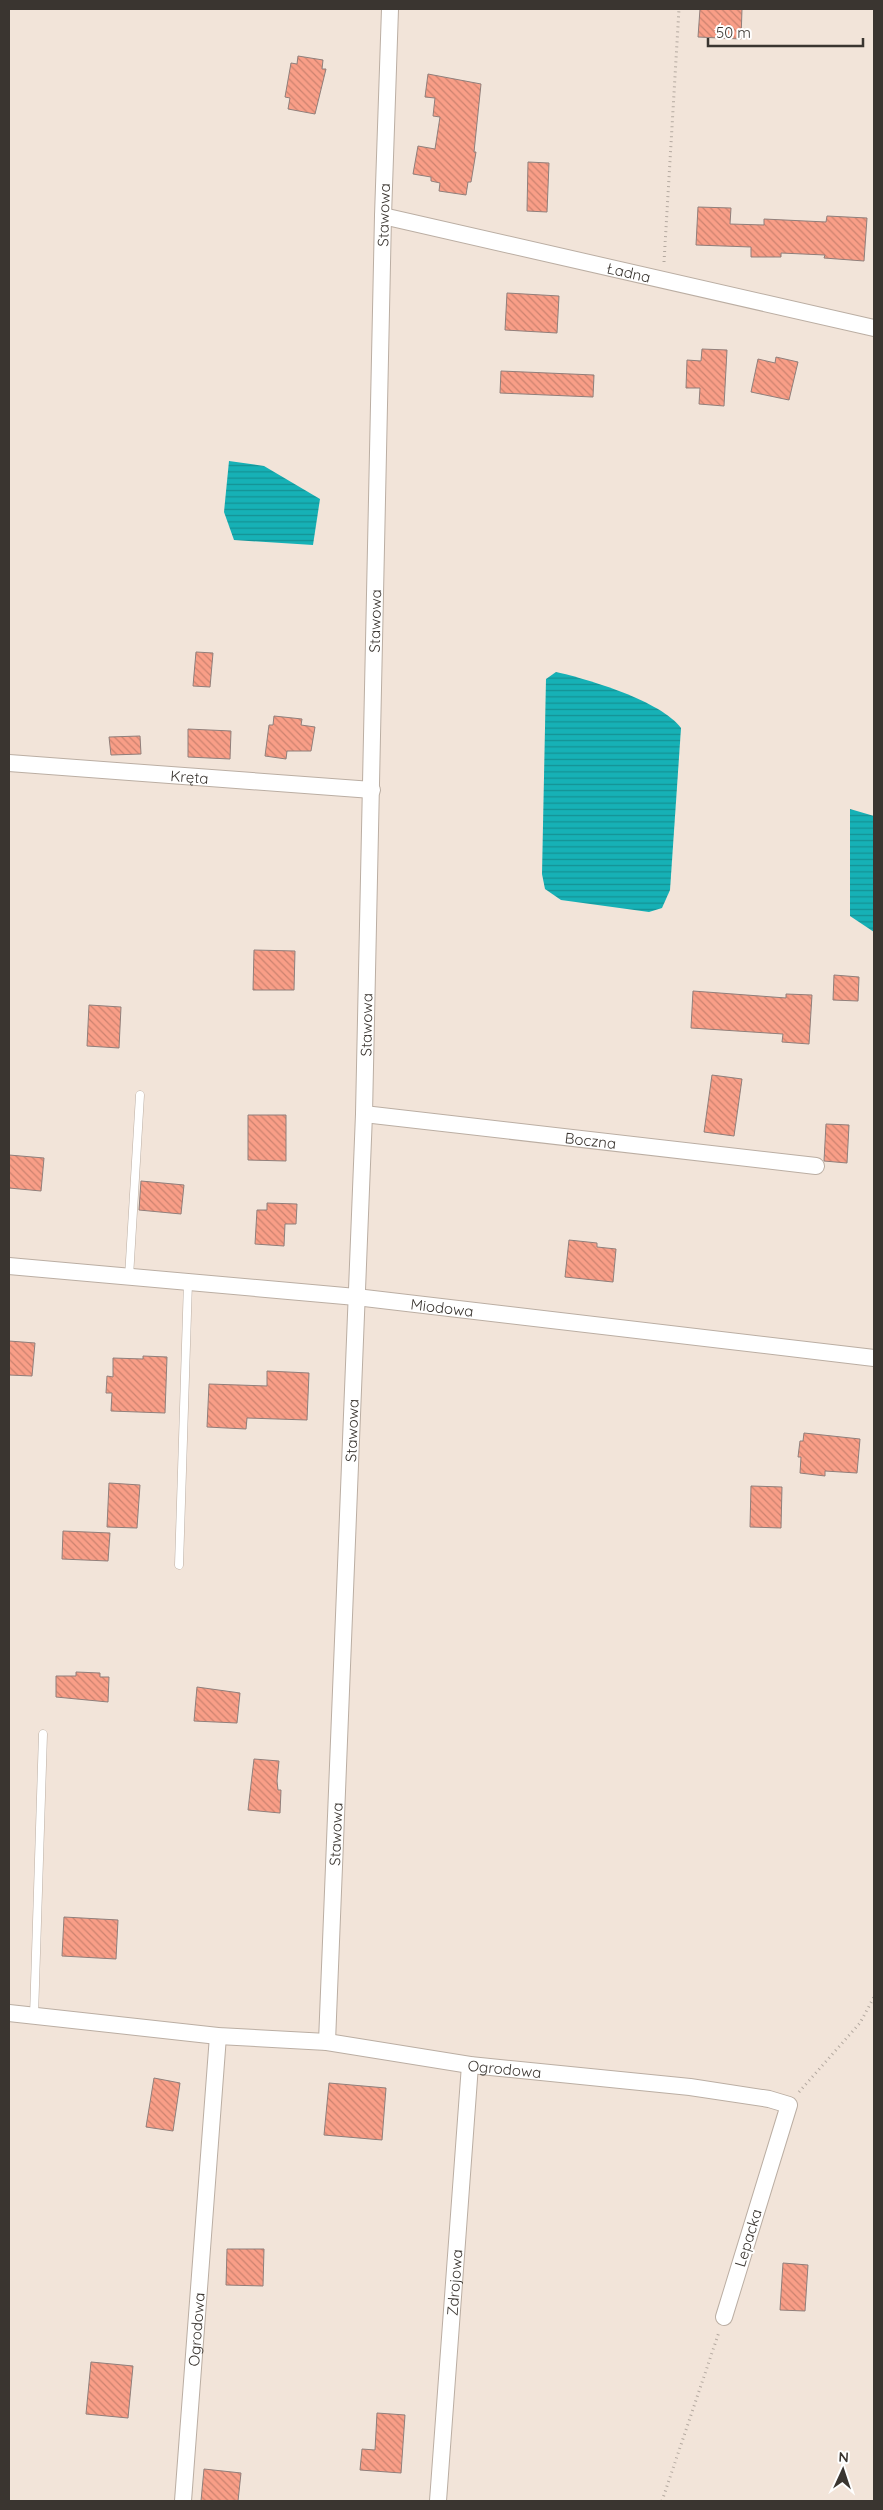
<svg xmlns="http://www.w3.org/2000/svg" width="883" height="2510" font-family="Quicksand,sans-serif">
<defs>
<pattern id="water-rules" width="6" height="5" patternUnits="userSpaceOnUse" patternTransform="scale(1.25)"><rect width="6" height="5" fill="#16b1b6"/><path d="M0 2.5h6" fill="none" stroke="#159194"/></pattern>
<pattern id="building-back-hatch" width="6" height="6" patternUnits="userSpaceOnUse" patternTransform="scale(1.25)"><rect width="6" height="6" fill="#f99e87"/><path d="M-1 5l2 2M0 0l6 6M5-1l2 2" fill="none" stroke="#cb826f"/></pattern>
</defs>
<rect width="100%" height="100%" fill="#f2e4d9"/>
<g fill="url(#water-rules)">
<path d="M229 461 264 466 320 499 313 545 234 540 224 512Z"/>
<path d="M556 672C588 679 661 701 681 728L670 890 662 908 649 912 561 900 545 889 542 874 546 679Z"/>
<path d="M850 809 874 816V932L850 916Z"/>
</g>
<g fill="url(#building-back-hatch)" stroke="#907f7b">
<path d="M700 9H742L741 39 698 37Z"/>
<path d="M298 56 323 60 322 69H326L315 114 288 109 290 98 285 97 291 63 297 64Z"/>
<path d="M428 74 481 84 474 152H476L471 182H468L466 195 439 191 440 183 431 181V177L413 174 418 146 435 149 440 117 433 116 435 98 425 97Z"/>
<path d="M528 162 549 163 547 212 527 211Z"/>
<path d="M698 207 731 208 730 224 764 225V219L826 222 827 216 867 218 864 261 824 258 825 255 781 253V257H751V247L696 245Z"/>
<path d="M507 293 559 296 557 333 505 330Z"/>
<path d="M702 349 727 350 724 406 699 404 700 388H686L687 360 701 361Z"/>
<path d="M776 357 798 362 789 400 751 392 758 359 775 363Z"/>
<path d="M501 371 594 375 593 397 500 393Z"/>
<path d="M196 652 213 653 210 687 193 686Z"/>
<path d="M274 716 302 719 301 725 315 727 311 751H287L286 759 265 756 269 725H273Z"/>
<path d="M188 729 231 731 230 759 188 757Z"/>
<path d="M140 736 141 754 111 755 109 737Z"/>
<path d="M254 950 295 951 294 990H253Z"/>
<path d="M834 975 859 977 858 1001 833 1000Z"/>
<path d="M693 991 786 998V994L812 995 809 1044 782 1042 783 1034 691 1028Z"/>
<path d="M89 1005 121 1007 119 1048 87 1046Z"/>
<path d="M712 1075 742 1079 734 1136 704 1132Z"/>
<path d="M248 1115H286V1161L248 1160Z"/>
<path d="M826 1124 849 1125 847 1163 824 1161Z"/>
<path d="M9 1155 44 1158 41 1191 9 1188Z"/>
<path d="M141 1181 184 1185 181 1214 139 1210Z"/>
<path d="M267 1203 297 1204 296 1224H285L284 1246 255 1244 257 1210H267Z"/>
<path d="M569 1240 597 1243V1247L616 1249 613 1282 565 1277Z"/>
<path d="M9 1341 35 1343 32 1376 9 1375Z"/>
<path d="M143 1356 167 1357 165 1413 111 1411 112 1393H106L107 1376 113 1377V1358L143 1359Z"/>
<path d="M267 1371 309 1373 307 1420 247 1418 246 1429 207 1427 209 1384 267 1386Z"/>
<path d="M804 1433 860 1439 857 1473 825 1471V1476L800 1473 801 1457H798L800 1441H803Z"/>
<path d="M109 1483 140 1485 137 1528 107 1527Z"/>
<path d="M751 1486 782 1487 781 1528 750 1527Z"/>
<path d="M63 1531 110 1533 108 1561 62 1559Z"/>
<path d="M76 1672 100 1673V1677H109L108 1702 56 1697V1676H76Z"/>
<path d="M197 1687 240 1693 237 1723 194 1721Z"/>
<path d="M254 1759 279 1761 277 1781 278 1790H281L280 1813 248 1810Z"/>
<path d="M64 1917 118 1920 116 1959 62 1956Z"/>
<path d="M154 2078 180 2083 173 2131 146 2127Z"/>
<path d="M329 2083 386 2088 382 2140 324 2135Z"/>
<path d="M227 2249H264L263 2286 226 2285Z"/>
<path d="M783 2263 808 2265 805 2311 780 2310Z"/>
<path d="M91 2362 133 2366 128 2418 86 2414Z"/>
<path d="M377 2413 405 2415 401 2473 360 2470 362 2449 375 2450Z"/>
<path d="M204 2469 241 2473 238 2501H201Z"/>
</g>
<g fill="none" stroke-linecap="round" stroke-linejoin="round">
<defs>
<g id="lane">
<path d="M129 1277 140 1095"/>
<path d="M179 1565 188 1282"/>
<path d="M34 2016 43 1734"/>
</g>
<g id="street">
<path id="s1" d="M383 216 874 328"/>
<path id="s2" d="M9 763 372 790"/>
<path id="s3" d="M364 1114 816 1166"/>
<path id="s4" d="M9 1266 356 1297 874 1358"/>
<path id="s5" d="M9 2013 218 2036 327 2042 470 2065 690 2087 769 2099 789 2105 724 2317"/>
<path id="s6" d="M327 2042 364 1114 383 216 390 9"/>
<path id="s7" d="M183 2501 218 2036"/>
<path id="s8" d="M438 2501 470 2065"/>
</g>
</defs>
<use href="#lane" stroke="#bbaea3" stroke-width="9"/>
<use href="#street" stroke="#bbaea3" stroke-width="18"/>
<g stroke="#b4a9a0" stroke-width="3" stroke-dasharray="1 4" stroke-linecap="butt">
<path d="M664 262 679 9"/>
<path d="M799 2092 860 2023 874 1997"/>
<path d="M662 2501 719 2332"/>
</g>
<use href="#lane" stroke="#fff" stroke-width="8"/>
<use href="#street" stroke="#fff" stroke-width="16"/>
</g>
<g text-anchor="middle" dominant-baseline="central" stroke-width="4" stroke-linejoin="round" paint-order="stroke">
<g font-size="15" fill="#3a3530" stroke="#fff">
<text stroke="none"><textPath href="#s6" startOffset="1828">Stawowa</textPath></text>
<text stroke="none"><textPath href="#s1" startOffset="252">Ładna</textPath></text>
<text stroke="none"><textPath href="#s6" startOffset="1422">Stawowa</textPath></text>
<text stroke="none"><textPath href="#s2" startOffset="181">Kręta</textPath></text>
<text stroke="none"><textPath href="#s6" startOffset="1018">Stawowa</textPath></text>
<text stroke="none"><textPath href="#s3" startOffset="228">Boczna</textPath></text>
<text stroke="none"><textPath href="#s4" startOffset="435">Miodowa</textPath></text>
<text stroke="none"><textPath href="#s6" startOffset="612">Stawowa</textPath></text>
<text stroke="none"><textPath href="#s6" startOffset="208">Stawowa</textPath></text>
<text stroke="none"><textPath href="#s5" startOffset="499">Ogrodowa</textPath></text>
<text transform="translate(748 2238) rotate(-73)">Lepacka</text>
<text stroke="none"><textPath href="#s8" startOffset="219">Zdrojowa</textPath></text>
<text stroke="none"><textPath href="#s7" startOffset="172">Ogrodowa</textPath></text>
</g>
</g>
<rect width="883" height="2510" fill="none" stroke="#3a3530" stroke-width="20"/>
<g transform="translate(843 2470) rotate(3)" stroke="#ffffff" stroke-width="4" paint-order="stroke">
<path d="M0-4L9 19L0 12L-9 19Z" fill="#3a3530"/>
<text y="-8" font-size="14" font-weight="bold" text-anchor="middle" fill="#3a3530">N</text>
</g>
<path d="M708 38v8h155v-8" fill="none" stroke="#3a3530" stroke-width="2.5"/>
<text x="716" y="38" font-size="15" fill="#3a3530" stroke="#ffffff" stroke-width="4" paint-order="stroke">50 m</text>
</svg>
